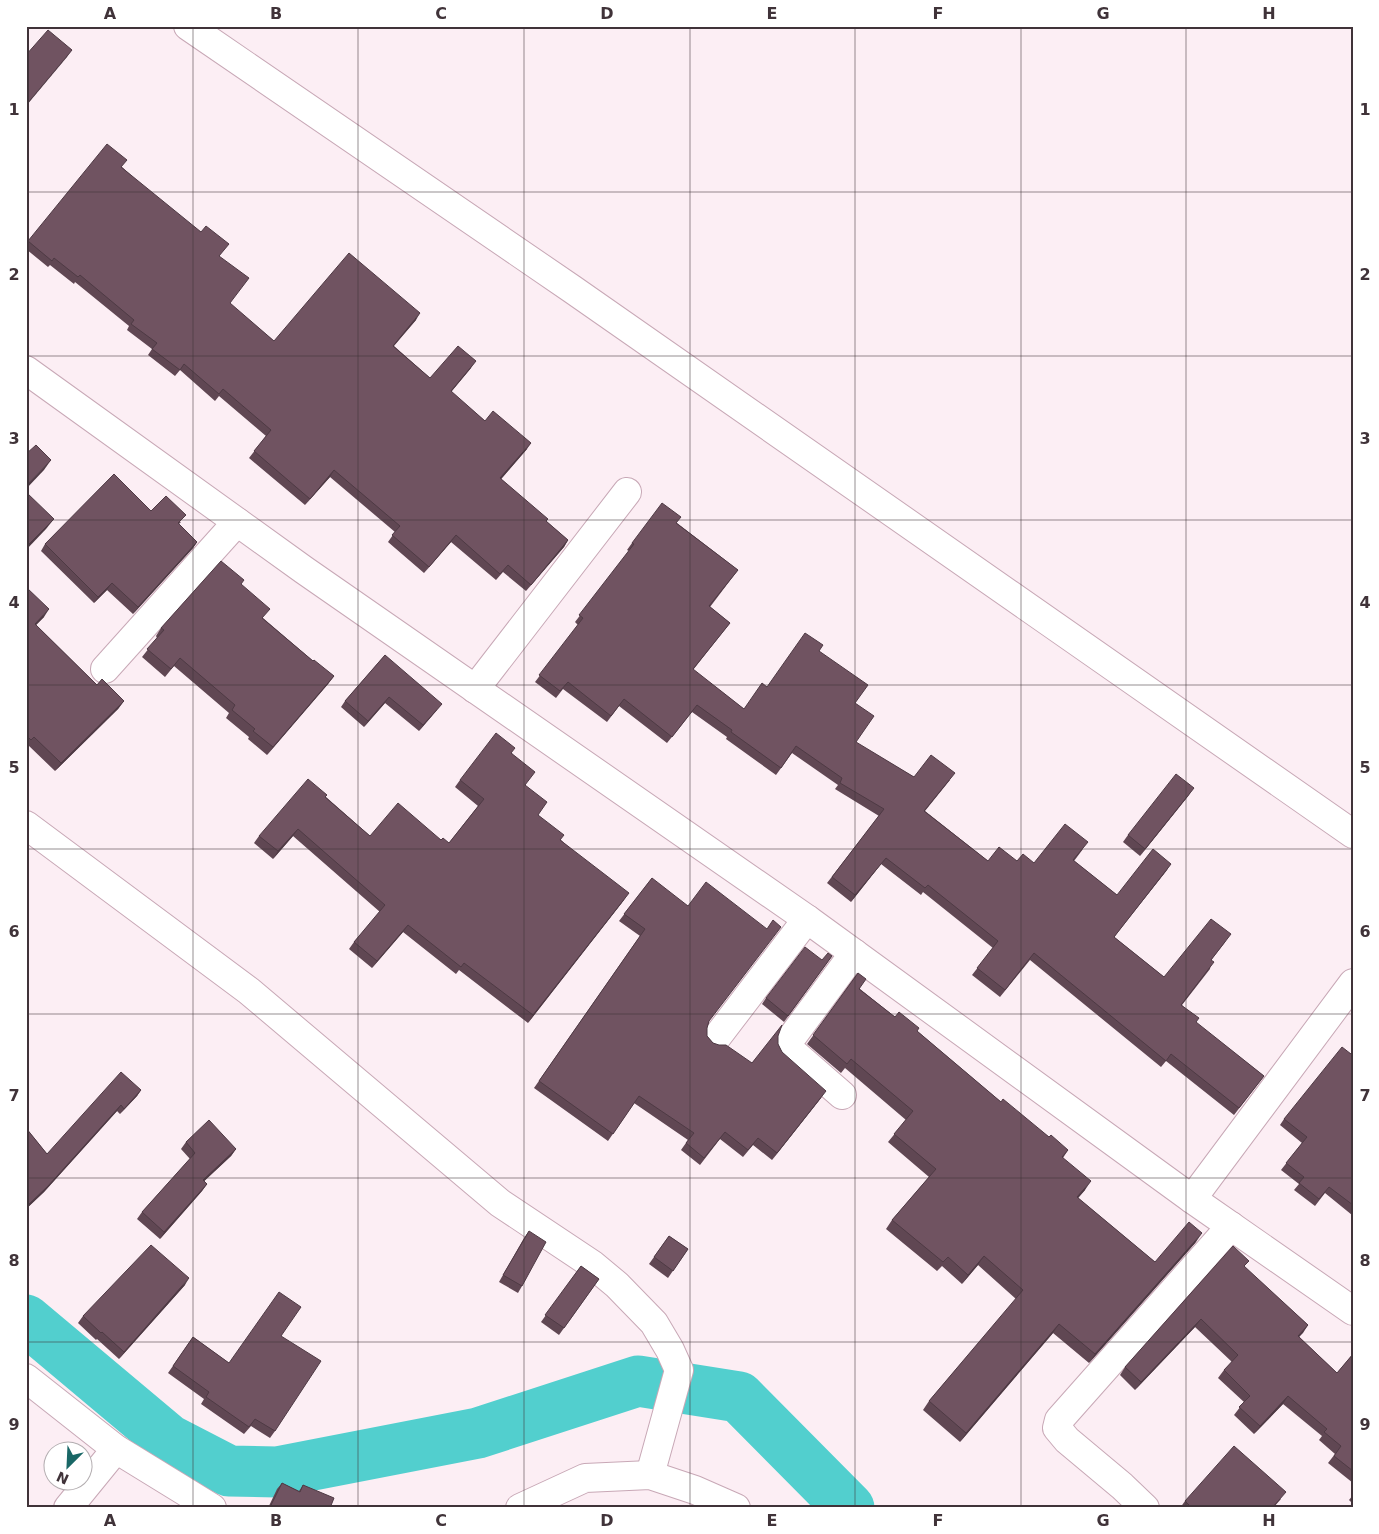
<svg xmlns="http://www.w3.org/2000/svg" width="1379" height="1534" font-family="'DejaVu Sans',sans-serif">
<rect width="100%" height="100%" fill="#fceef4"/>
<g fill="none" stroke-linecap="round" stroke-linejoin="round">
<path stroke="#52cfce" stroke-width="51" d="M26 1320 169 1440 229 1471 277 1472 478 1433 638 1381 739 1397 849 1508"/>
<defs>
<g id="minor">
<path d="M188 26 572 289 1353 834"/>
<path d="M26 370 304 570 807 919 1192 1199 1353 1311"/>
<path d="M105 669 237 522"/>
<path d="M475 689 627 492"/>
<path d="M26 825 249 991 500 1203 593 1265 617 1285 654 1323 670 1350 679 1370 650 1475"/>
<path d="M717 1037 807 919"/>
<path d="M842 1095 788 1048 792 1037 854 953"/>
<path d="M1192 1199 1353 983"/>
<path d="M26 1378 116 1449 212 1508"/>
<path d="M68 1508 116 1449"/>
<path d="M520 1508 585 1478 650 1475 695 1490 736 1508"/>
<path d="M1145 1508 1122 1486 1067 1440 1057 1428 1059 1420 1231 1226"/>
</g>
</defs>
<use href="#minor" stroke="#c8a8b6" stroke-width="30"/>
<use href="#minor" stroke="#fff" stroke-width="28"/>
</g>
<g fill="#604753">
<path d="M122 167 219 256 230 304 274 341 416 320 394 346 430 378 471 368 451 392 485 421 527 449 501 479 546 521 568 540 564 547 526 591 503 572 496 580 451 542 424 573 388 542 395 532 330 477 305 505 249 458 266 436 219 396 215 401 180 370 175 376 148 355 152 349 127 330 129 326 75 282 74 284 50 265 48 267 26 249V243L28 241Z"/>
<path d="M151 511 181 522 179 524 197 542 193 548 133 614 107 590 94 603 41 551 45 544Z"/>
<path d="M677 523 738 570 710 607 730 623 693 670 744 709 767 687 819 651 855 703 856 743 914 777 950 780 925 811 988 861H1017L1034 863 1083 849 1074 861 1117 895 1167 870 1114 937 1164 977 1226 941 1211 960 1210 969 1182 1005 1196 1023 1264 1076 1234 1115 1166 1061 1161 1067 1030 960 1000 997 972 975 993 948 923 892 921 895 881 864 851 902 827 883 879 816 835 789 838 785 792 753 776 775 726 739 727 737 692 712 667 743 619 706 607 722 563 689 556 698 535 682 578 625 575 622 629 551 627 550 632 543Z"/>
<path d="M241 584 263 618 313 661 334 676 328 684 267 755 248 739 249 737 226 718 229 713 174 666 165 677 142 657 157 638 156 636 161 628Z"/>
<path d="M26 587 44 617 36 625 97 685 124 701 118 709 55 771 28 745 26 747Z"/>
<path d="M385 655 437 710 419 731 385 703 364 727 341 707 345 701Z"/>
<path d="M512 753 538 815 561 840 624 900 528 1023 459 970 456 974 403 932 372 968 349 949 354 942 380 912 293 836 273 859 254 843 259 836 326 797 370 836 441 840 449 843 478 806 455 787 460 780Z"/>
<path d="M1189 795 1140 856 1123 842 1128 835Z"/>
<path d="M652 878 709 1022 707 1028V1036L713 1043 752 1063 778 1036V1044L782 1052 821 1098 772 1160 753 1145 743 1157 720 1139 700 1165 681 1150 688 1140 634 1103 608 1141 534 1088 640 936 619 921Z"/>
<path d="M832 956 784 1022 762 1004 766 998 822 960Z"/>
<path d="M858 973 860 989 895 1017 917 1031 1001 1102 1049 1137 1068 1150 1063 1158 1085 1190 1078 1198 1155 1262 1196 1242 1089 1363 1053 1333 960 1442 923 1410 929 1401 1016 1299 978 1265 962 1284 942 1266 937 1271 886 1229 892 1220 929 1177 888 1142 906 1120 845 1068 841 1073 807 1044Z"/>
<path d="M1353 1051V1214L1352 1215 1325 1193 1315 1206 1294 1190 1299 1184 1281 1170 1302 1143 1280 1125 1284 1119Z"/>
<path d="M141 1090 137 1096 120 1114 117 1111 44 1192 26 1209V1128L47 1154Z"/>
<path d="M186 1142 236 1149 231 1156 204 1181 207 1184 202 1191 160 1239 137 1219 142 1212 190 1159 181 1149Z"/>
<path d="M529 1231 522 1286 518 1293 499 1282 524 1238Z"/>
<path d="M669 1236 688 1249 668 1278 649 1264Z"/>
<path d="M581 1266 599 1279 559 1335 541 1322Z"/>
<path d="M1244 1267 1308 1325 1299 1337 1337 1373 1353 1354V1483L1328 1463 1335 1454 1319 1440 1322 1436 1283 1404 1254 1434 1234 1415 1244 1402 1218 1378 1224 1370 1232 1362 1195 1327 1135 1390 1120 1375 1125 1367Z"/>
<path d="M185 1285 119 1359 97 1339 96 1340 78 1323 83 1316Z"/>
<path d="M281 1336 275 1431 270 1438 251 1426 244 1434 201 1404 204 1399 168 1373 193 1337 229 1363Z"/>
<path d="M282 1483 299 1491 303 1485 330 1508H268L277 1489Z"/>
<path d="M1353 1495V1504L1349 1500Z"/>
<path d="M1281 1499 1273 1508H1180L1185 1501Z"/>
</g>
<g fill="#4e3a44">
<path d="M72 50 67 57 26 106V105Z"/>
<path d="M420 313 416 320 388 352 393 346Z"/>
<path d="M476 361 471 368 446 398 451 391Z"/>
<path d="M531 443 527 449 496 485 500 478Z"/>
<path d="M51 460 44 470 26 489V486Z"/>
<path d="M334 470 330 477 305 505 310 499Z"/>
<path d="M54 519 46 529 26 550V547Z"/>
<path d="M456 535 451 542 424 573 429 567Z"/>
<path d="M568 540 564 547 526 591 531 585Z"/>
<path d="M197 542 193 548 133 614 138 607Z"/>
<path d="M112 583 107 590 94 603 98 597Z"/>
<path d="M49 609 44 617 30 631 35 624Z"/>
<path d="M334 676 328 684 267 755 273 747Z"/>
<path d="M389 697 385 703 364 727 368 721Z"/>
<path d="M124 701 118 709 55 771 61 763Z"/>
<path d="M442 704 437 710 419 731 423 725Z"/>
<path d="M1194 788 1189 795 1140 856 1145 849Z"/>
<path d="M298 829 293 836 273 859 278 851Z"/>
<path d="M886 858 881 864 851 902 855 895Z"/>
<path d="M1171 864 1167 870 1109 943 1114 937Z"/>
<path d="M629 893 624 900 528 1023 533 1015Z"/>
<path d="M408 925 403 932 372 968 377 961Z"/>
<path d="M141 1090 137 1096 120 1114 124 1109Z"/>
<path d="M826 1091 821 1098 772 1160 777 1153Z"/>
<path d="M121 1105 117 1111 44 1192 26 1209V1207Z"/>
<path d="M236 1149 231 1156 198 1187 203 1180Z"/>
<path d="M1091 1181 1085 1190 1071 1206 1077 1197Z"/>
<path d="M207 1184 202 1191 160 1239 164 1232Z"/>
<path d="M1202 1233 1196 1242 1089 1363 1095 1354Z"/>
<path d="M984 1256 978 1265 962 1284 968 1275Z"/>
<path d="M189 1278 185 1285 119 1359 124 1352Z"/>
<path d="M1201 1319 1195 1327 1135 1390 1141 1382Z"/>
<path d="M1059 1324 1053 1333 960 1442 966 1433Z"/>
<path d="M1308 1325 1303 1333 1292 1344 1298 1336Z"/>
<path d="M1288 1396 1283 1404 1254 1434 1260 1426Z"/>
<path d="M271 1505 279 1508H269Z"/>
</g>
<g fill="#705361" stroke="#4e3a44">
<path d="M48 30 72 50 26 105V55Z"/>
<path d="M107 144 127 160 121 167 201 232 206 226 229 244 219 256 249 278 230 303 274 341 349 253 420 313 393 346 430 378 458 346 476 361 451 391 485 421 493 411 531 443 500 478 548 519 546 521 568 540 531 585 508 565 500 574 456 535 429 567 392 535 400 526 334 470 310 499 254 451 271 430 223 389 219 394 184 364 180 370 152 349 157 343 131 324 134 320 80 275 78 277 54 258 52 261 28 241Z"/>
<path d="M36 445 51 460 26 486V454Z"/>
<path d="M114 474 151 511 166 496 186 515 178 523 197 542 138 607 112 583 98 597 45 544Z"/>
<path d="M26 492 54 519 26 547Z"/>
<path d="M662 503 681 517 676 523 738 570 709 606 730 623 693 669 744 709 762 683 767 687 805 633 823 645 819 651 868 685 855 703 874 716 856 742 914 777 931 755 955 773 924 811 988 861 999 847 1017 861 1023 854 1034 863 1065 824 1088 842 1073 860 1117 895 1153 849 1171 864 1114 937 1164 977 1211 919 1231 934 1211 960 1214 962 1181 1005 1199 1018 1196 1022 1264 1076 1239 1108 1171 1054 1166 1061 1034 953 1005 990 977 968 998 941 928 885 925 888 886 858 855 895 832 877 884 809 840 783 842 778 796 746 781 768 731 732 732 730 697 705 672 737 624 699 611 716 568 682 560 691 539 675 583 618 579 615 634 544 632 543Z"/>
<path d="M221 561 244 580 241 584 270 609 262 618 313 661 314 660 334 676 273 747 253 731 255 729 232 710 235 705 180 658 171 669 147 649 164 630 161 628Z"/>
<path d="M26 587 49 609 35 624 97 685 102 679 124 701 61 763 34 737 31 740 26 735Z"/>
<path d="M385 655 442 704 423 725 389 697 368 721 345 701Z"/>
<path d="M496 733 515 748 511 753 535 772 525 785 547 802 538 815 564 835 560 840 629 893 533 1015 464 963 461 967 408 925 377 961 354 942 385 905 298 829 278 851 259 836 308 779 327 795 325 797 370 836 398 803 441 840 443 838 449 843 484 799 460 780Z"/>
<path d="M1176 774 1194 788 1145 849 1128 835Z"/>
<path d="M652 878 688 906 706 882 767 929 773 920 781 927 709 1021 707 1028V1036L713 1043 719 1045H726L752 1063 782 1025 778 1036V1044L782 1052 826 1091 777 1153 758 1138 748 1150 725 1132 704 1158 686 1143 694 1133 639 1096 613 1134 539 1081 645 929 624 914Z"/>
<path d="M805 947 822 960 828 953 832 956 788 1016 766 998Z"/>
<path d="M858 973 866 979 859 989 895 1017 899 1012 919 1028 917 1031 1001 1102 1003 1099 1049 1137 1051 1135 1068 1150 1062 1157 1091 1181 1077 1197 1155 1262 1189 1222 1202 1233 1095 1354 1059 1324 966 1433 929 1401 1023 1290 984 1256 968 1275 948 1257 943 1262 892 1220 936 1169 894 1134 913 1111 851 1059 847 1064 813 1035Z"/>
<path d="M1342 1047 1351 1054 1353 1051V1205L1329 1187 1319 1199 1299 1183 1304 1177 1286 1163 1307 1137 1284 1119Z"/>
<path d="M121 1072 141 1090 124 1109 121 1105 48 1186 26 1207V1128L47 1154Z"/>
<path d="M209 1120 236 1149 203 1180 207 1184 164 1232 142 1212 195 1153 186 1142Z"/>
<path d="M529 1231 546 1242 522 1286 503 1275Z"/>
<path d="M669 1236 688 1249 673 1271 654 1257Z"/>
<path d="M151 1245 189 1278 124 1352 102 1332 101 1333 83 1316Z"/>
<path d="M1233 1246 1249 1261 1244 1266 1308 1325 1298 1336 1337 1373 1353 1354V1471L1334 1456 1341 1446 1324 1432 1327 1429 1288 1396 1260 1426 1239 1407 1250 1396 1224 1370 1238 1355 1201 1319 1141 1382 1125 1367Z"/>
<path d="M581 1266 599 1279 564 1328 545 1315Z"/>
<path d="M279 1292 301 1307 281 1336 321 1361 275 1431 255 1419 249 1427 206 1397 209 1392 173 1366 193 1337 229 1363Z"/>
<path d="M1234 1446 1286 1492 1272 1508H1192L1185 1501Z"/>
<path d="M282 1483 300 1492 303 1485 334 1498 330 1508H279L271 1505Z"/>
</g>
<path fill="none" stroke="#403339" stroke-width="1" stroke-opacity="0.55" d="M193 26V1508M358 26V1508M524 26V1508M690 26V1508M855 26V1508M1021 26V1508M1186 26V1508M26 192H1353M26 356H1353M26 520H1353M26 685H1353M26 849H1353M26 1014H1353M26 1178H1353M26 1342H1353"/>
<rect width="1379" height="1534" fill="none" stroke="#ffffff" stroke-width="55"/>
<g transform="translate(68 1466) rotate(204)"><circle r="24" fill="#ffffff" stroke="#b3adb0"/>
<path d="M0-4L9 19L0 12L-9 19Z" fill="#196766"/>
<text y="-8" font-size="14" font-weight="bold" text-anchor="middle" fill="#403339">N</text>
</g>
<rect x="28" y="28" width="1324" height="1478" fill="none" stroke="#403339" stroke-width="2"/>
<g font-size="16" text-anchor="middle" font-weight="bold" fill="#403339">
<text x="110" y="19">A</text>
<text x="276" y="19">B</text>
<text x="441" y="19">C</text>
<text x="607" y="19">D</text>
<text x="772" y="19">E</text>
<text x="938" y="19">F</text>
<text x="1103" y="19">G</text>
<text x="1269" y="19">H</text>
<text x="14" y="115">1</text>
<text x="1365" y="115">1</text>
<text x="14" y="280">2</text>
<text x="1365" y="280">2</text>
<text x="14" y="444">3</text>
<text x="1365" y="444">3</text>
<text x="14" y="608">4</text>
<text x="1365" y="608">4</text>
<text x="14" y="773">5</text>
<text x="1365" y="773">5</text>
<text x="14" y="937">6</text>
<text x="1365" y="937">6</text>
<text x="14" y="1101">7</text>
<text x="1365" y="1101">7</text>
<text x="14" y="1266">8</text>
<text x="1365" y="1266">8</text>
<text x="14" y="1430">9</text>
<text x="1365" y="1430">9</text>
<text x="110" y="1526">A</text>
<text x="276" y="1526">B</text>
<text x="441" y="1526">C</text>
<text x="607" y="1526">D</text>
<text x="772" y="1526">E</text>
<text x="938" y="1526">F</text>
<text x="1103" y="1526">G</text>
<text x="1269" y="1526">H</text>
</g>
</svg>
